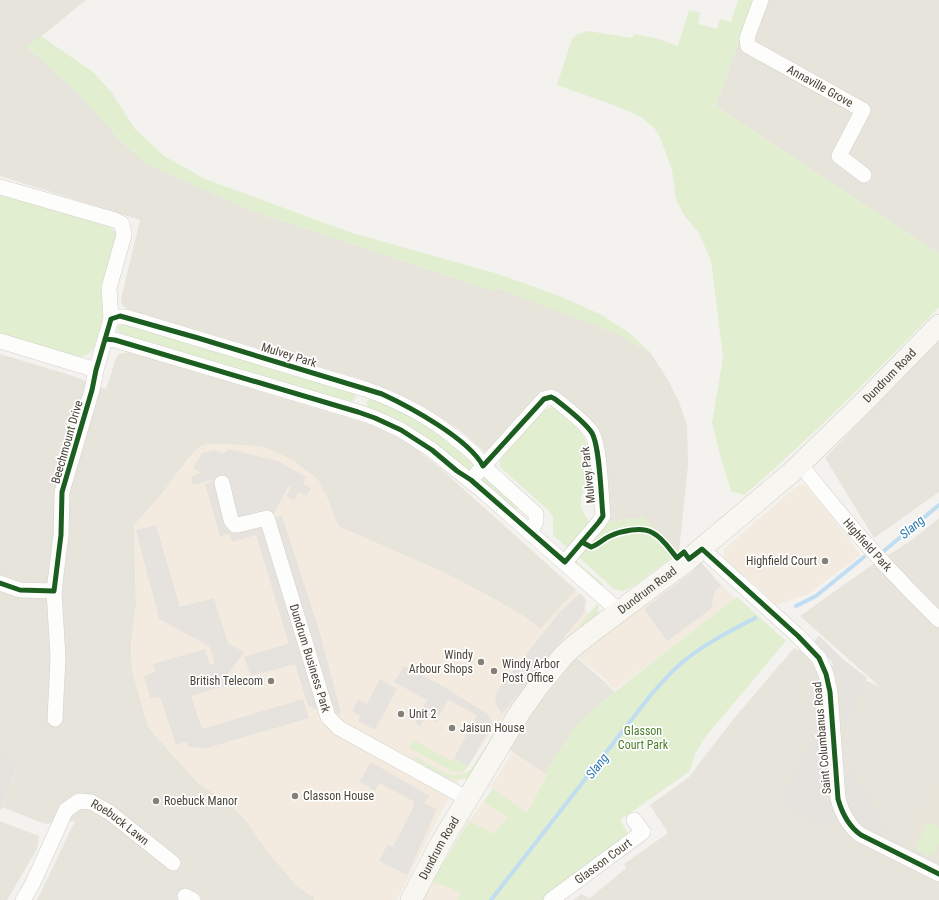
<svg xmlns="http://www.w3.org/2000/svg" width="939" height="900" font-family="'Roboto Condensed',sans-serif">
<rect width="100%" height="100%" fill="#f4f2ee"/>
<g fill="#e7e4dc">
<path d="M0 0H86L27 48 35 54 80 95 120 140 145 163 252 211 493 291 499 288 615 333 650 352 668 380 679 402 687 425 688 465 679 552 643 517 609 522 597 430 551 390H548L488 452 484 451 460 430 425 407 393 391 361 379 127 309 122 305 121 302 122 295 140 220 0 176Z"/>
<path d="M753 0H939V254L716 106Z"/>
<path d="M939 340V492L874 538 825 458Z"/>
<path d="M129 352 371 425 390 434 409 444 440 468 576 590 540 629 525 617 487 595 445 573 340 527 337 523 325 493 228 444 203 445 198 448 189 458 157 500 134 525 136 605 131 644 132 670 148 727 197 782 230 804 246 820 267 851 297 886 315 898 314 900H37L75 821 45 824 2 807 19 763 0 755V354L70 375 106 389 116 358 119 354Z"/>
<path d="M939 518V900H573L581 894 590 898 626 868 624 864 668 833 650 805 689 777 731 722 794 648 880 687 800 616 869 567 912 540Z"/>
<path d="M576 657 606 683 614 692 578 723 548 768 547 775 508 749 544 697Z"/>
<path d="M0 821 39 836 37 849 7 900H0Z"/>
</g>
<g fill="#f3ebdf">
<path d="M228 444 255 446 267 448 293 460 318 479 337 523 340 527 445 573 487 595 525 617 540 629 576 590 589 616 497 724 463 774 441 812 397 900H314L315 898 297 886 267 851 246 820 230 804 197 782 148 727 132 670 131 644 136 605 134 525 157 500 198 448 203 445 207 444Z"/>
<path d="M804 484 824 507 861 555 808 594 776 605 754 584 725 560 723 550 797 486Z"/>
<path d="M699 564 703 565 735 599 644 668 614 690 603 677 577 656Z"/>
<path d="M512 753 547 775 527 814 490 787Z"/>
<path d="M483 802 508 817 494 835 469 821Z"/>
<path d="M432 881 459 890 458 900H423Z"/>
</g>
<path fill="#eae5da" d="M939 779V861L907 845Z"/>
<g fill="#e1eecf">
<path d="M738 0H753L716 106 939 254V307C876 372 813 436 744 495L731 491 720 455 712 423 723 358 711 261 699 233 684 215 676 199 672 170 661 140 655 129 641 117 616 106 557 85 572 39 578 34 588 31 632 38 634 34 655 38 678 46 689 10 700 13 698 24 717 29 720 19 731 22Z"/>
<path d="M41 36 94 73 112 93 135 129 164 156 205 179 352 233 495 273 557 295 600 314 628 332 650 352 615 333 520 297 499 288 493 291 252 211 145 163 120 140 80 95 35 54 26 47Z"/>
<path d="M0 194 109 226 116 233 118 238 104 314 94 348C89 355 83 357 75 358L0 336Z"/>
<path d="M124 323 354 393 356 396 354 400 350 402 121 334 117 329 119 325Z"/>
<path d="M369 399C376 400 381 403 387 405 421 419 448 442 475 465L473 471H469C436 442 409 424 368 407L366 403Z"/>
<path d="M553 407C560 410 565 415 570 421 584 434 588 441 590 461 591 465 592 469 592 473 591 477 589 481 587 484 578 500 578 509 591 523L568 547 565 546 554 536 553 532V517L548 510 500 467V462L503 455 545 409Z"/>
<path d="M485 476 520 504 513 512 482 481V479Z"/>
<path d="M643 517 679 552 629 589 622 591 614 589 582 560 579 557V552L604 525 609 522Z"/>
<path d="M575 560 604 585 602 587 574 562Z"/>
<path d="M737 597 786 641 706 736 695 754 690 771 620 820 629 835 546 900H457L460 892 432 881 469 821 494 834 508 817 483 802 493 789 527 813 547 775 548 768 578 723 614 692Z"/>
<path d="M598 604C601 618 591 620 581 627L579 626 590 612Z"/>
<path d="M501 723 468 778C449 784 430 768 414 759L415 756C432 765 454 785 471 769Z"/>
<path d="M413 740 453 762 454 759 468 766 461 772 452 771 409 748Z"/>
<path d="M929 822 939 827V845L934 855 932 854 928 856 917 851 918 848 916 847Z"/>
</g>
<g fill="#e6e3df">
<path d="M228 449 278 461 306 477 303 484 311 488 307 496 299 492 294 500 286 496 291 487H288L273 515 274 518 282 516 320 633 341 713 333 716 308 706 295 664 251 676 244 657 287 644H289L256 535 232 542 229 534 220 536 205 484 213 481 210 480 193 485 191 477 201 473 193 468 202 453 215 450 223 454Z"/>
<path d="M156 525 180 607 214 598 228 643 244 652 226 677 228 685 191 696 202 729 303 699 309 718 207 748 189 747 187 743 184 742 176 745 160 697 150 698 144 676 155 672 153 664 205 649 210 665 213 664 214 660 209 646 159 619 136 530Z"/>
<path d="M701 562 721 586 715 591 711 609 667 641 644 609 692 572Z"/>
<path d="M580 593 585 598 586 602 584 613 502 714 496 704 495 700 497 691 559 613Z"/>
<path d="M819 636 844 660 867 678 848 719 843 718 842 690 840 679 830 659 814 642Z"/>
<path d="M404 666 439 684 488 714 493 724 468 766 454 758 477 715 448 700 436 722 426 716 420 726 415 723 427 700 394 682Z"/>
<path d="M380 679 397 689 375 730 358 721 360 716 352 711 358 699 367 704Z"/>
<path d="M816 734H824L828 797 832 812 835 820 832 828 781 803Z"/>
<path d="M0 755 19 762 1 810H0Z"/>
<path d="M371 762 428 795 430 796 424 803 437 809 407 875 379 861 387 845 393 847 413 808 414 803 413 801 379 783 375 791 359 782Z"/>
<path d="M852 771 885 829 879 833 870 830 862 825 851 811 847 798 845 775Z"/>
</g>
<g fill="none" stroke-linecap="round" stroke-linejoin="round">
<g stroke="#c0ddf1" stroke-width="4">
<path d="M885 550 939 505"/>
<path d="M796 606 816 596 864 557"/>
<path d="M491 900 650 696C659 686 667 676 677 667 700 646 728 632 755 618"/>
</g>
<defs>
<g id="street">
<path id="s1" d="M761 0 747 38 748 46 863 110 839 156 864 175"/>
<path d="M0 187 115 220 122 224 124 235 109 288 111 319 96 370 92 390 62 492 61 535 54 591 58 657 55 719"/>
<path d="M111 319 115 317H126L365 389C400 401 432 418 460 442 469 449 478 456 483 466L536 514V521L531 532"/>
<path d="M105 339 115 340 358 412 375 418 401 430 432 450 484 492 619 611"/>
<path d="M0 341 96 370"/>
<path id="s2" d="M801 465C843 520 889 571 939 620"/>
<path d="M477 473 544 399 551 397 555 399C566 408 584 421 592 433 600 447 601 497 603 516L599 522 565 562"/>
<path id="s3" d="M222 483 231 520 235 525H238L267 518 328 717 339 728 468 799"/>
<path d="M702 549 798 636 819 658 826 674 830 692 838 799C842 813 848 826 861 835L939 874"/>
<path d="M0 583 20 590 54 591"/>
<path d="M185 896 193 900"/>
<path id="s4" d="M23 900 32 885 66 810 79 801 91 802 109 812 173 863"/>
<path id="s5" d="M551 900 643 832 634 820"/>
</g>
<g id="secondary">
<path id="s6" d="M411 900 441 843 520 712 540 684 564 655 575 645 597 628 689 559 792 472 863 403 939 325"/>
</g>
</defs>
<use href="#street" stroke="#d2d0cb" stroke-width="16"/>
<use href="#secondary" stroke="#d3cfc5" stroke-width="22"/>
<use href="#street" stroke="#fdfdfc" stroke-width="15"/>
<use href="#secondary" stroke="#f7f6f1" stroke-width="21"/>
<defs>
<g id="cycleway">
<path d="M582 542 591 547C598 545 603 539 610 536 621 531 642 526 653 533 663 538 670 550 677 558L684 552 689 559 702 549 798 636 819 658 826 674 830 692 838 799C842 813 848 826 861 835L939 874"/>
<path d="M0 583 20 590 54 591 61 535 62 492 92 390 96 370 111 319 120 316 198 338 382 394C410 407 469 439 483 466L544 399 551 397 555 399C566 408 584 421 592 433 600 447 601 497 603 516L599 522 565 562 471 480 457 471 432 450 401 430 375 418 358 412 115 340 105 339"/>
</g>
</defs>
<use href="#cycleway" stroke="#fff" stroke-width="8"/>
<use href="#cycleway" stroke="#1b5e20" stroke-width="5"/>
</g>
<g fill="#868178" stroke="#fff" stroke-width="1.5">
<circle cx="825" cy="561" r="4"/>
<circle cx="481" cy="662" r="4"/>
<circle cx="494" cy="671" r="4"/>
<circle cx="271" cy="681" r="4"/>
<circle cx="401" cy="714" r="4"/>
<circle cx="452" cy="728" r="4"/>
<circle cx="295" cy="796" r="4"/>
<circle cx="156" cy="801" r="4"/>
</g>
<g text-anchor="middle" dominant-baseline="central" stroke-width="3.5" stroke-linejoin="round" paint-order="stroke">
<g font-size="12" fill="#4b4439" stroke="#fff">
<text stroke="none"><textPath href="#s1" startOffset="131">Annaville Grove</textPath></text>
<text transform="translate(289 355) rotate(17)">Mulvey Park</text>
<text stroke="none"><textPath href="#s6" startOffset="719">Dundrum Road</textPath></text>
<text transform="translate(67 442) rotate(-74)">Beechmount Drive</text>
<text transform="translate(588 475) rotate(-96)">Mulvey Park</text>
<text stroke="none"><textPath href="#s2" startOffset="104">Highfield Park</textPath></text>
<text stroke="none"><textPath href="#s6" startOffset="395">Dundrum Road</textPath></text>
<text stroke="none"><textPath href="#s3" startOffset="224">Dundrum Business Park</textPath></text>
<text transform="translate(822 738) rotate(-95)">Saint Columbanus Road</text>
<text stroke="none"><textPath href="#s4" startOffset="163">Roebuck Lawn</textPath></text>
<text stroke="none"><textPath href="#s6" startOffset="59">Dundrum Road</textPath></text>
<text stroke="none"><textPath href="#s5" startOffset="65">Glasson Court</textPath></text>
</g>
<g font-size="12" fill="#4b4439" stroke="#fff" text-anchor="start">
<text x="817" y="561" text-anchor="end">Highfield Court</text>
<text x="473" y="655" text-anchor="end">Windy<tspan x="473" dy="14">Arbour Shops</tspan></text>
<text x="502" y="664">Windy Arbor<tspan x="502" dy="14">Post Office</tspan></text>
<text x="263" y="681" text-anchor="end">British Telecom</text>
<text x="409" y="714">Unit 2</text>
<text x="460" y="728">Jaisun House</text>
<text x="303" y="796">Classon House</text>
<text x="164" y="801">Roebuck Manor</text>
</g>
<g font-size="12" fill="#4a7f2a" stroke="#fff">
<text x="643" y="731">Glasson<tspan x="643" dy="14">Court Park</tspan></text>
</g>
<g font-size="13" font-style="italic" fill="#2e7ab2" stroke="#fff">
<text transform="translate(912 527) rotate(-40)">Slang</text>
<text transform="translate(597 766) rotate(-52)">Slang</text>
</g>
</g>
</svg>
